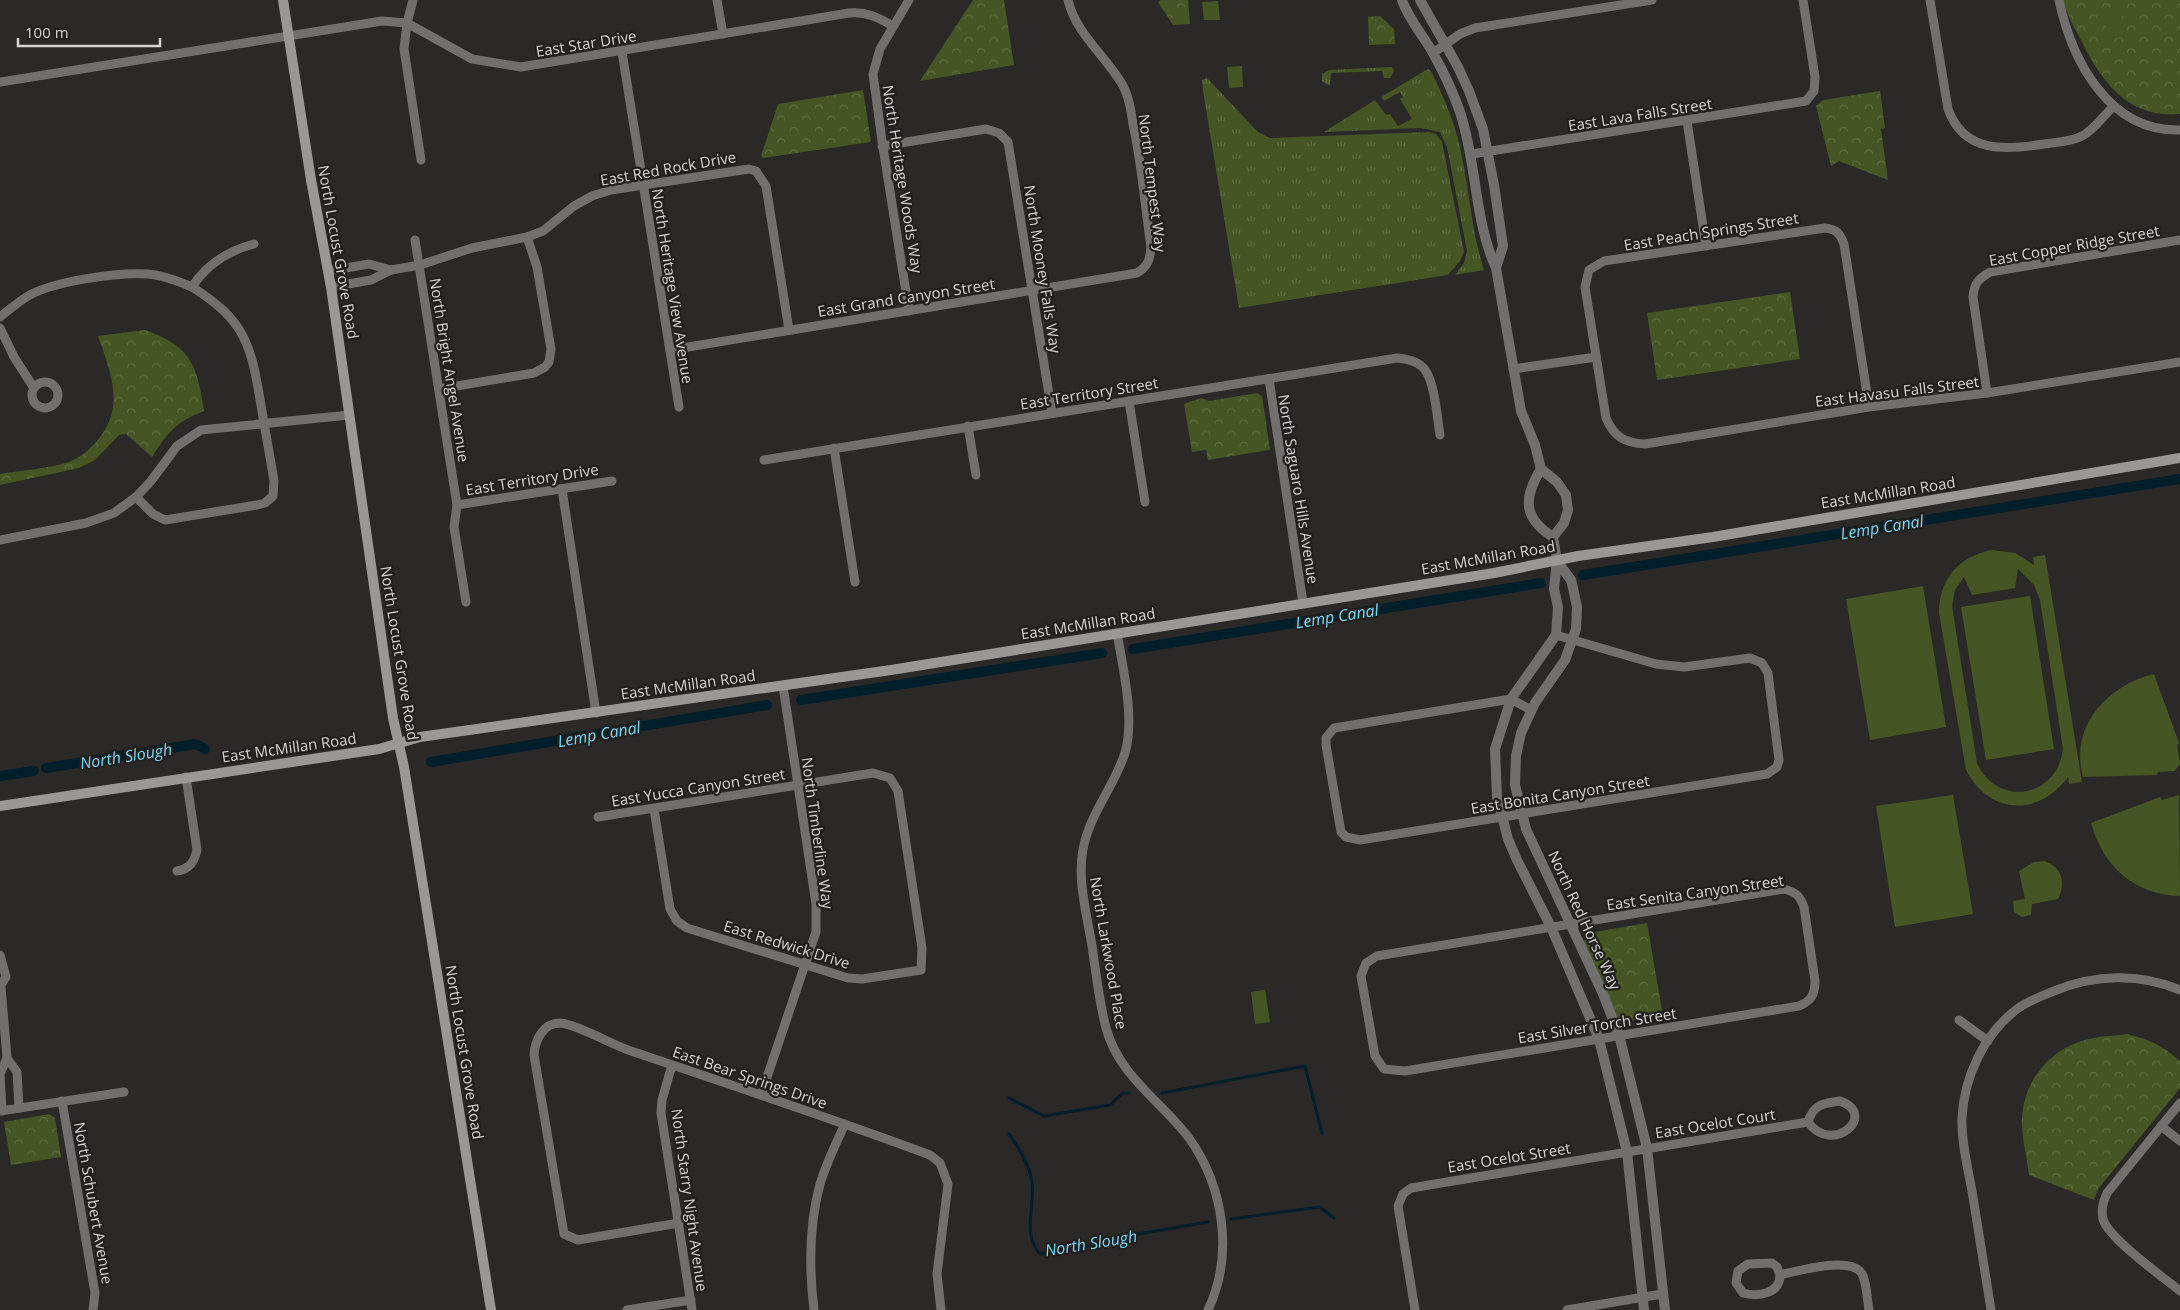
<svg xmlns="http://www.w3.org/2000/svg" width="2180" height="1310" font-family="'Open Sans',sans-serif">
<defs>
<pattern id="grass-tufts" width="24" height="20" patternUnits="userSpaceOnUse" patternTransform="scale(1.25)"><rect width="24" height="20" fill="#455523"/><path d="M3 7l-1-3M5 7V3M7 7l1-3M15 17l-1-3M17 17v-4M19 17l1-3" fill="none" stroke="#5f6d42"/></pattern>
<pattern id="park-crowns" width="20" height="18" patternUnits="userSpaceOnUse" patternTransform="scale(1.25)"><rect width="20" height="18" fill="#455523"/><path d="M2 6a3 3 0 1 1 6 0M12 15a3 3 0 1 1 6 0" fill="none" stroke="#5f6d42"/></pattern>
</defs>
<rect width="100%" height="100%" fill="#2b2927"/>
<g fill="url(#grass-tufts)">
<path d="M1392 67 1394 71 1390 78H1384L1382 71 1331 73 1330 86 1322 81V74L1329 70Z"/>
<path d="M1428 69 1431 71C1444 98 1457 127 1462 157 1470 195 1472 233 1484 270L1455 275 1464 263 1467 251 1447 147 1440 132 1420 128 1324 132 1375 100 1386 115 1390 114 1398 126 1412 119 1400 99 1403 97 1400 92 1384 101 1381 97Z"/>
<path d="M1207 78 1258 132 1270 138 1429 132 1436 134 1442 142 1464 252 1460 261 1448 275 1239 308 1203 91 1202 80Z"/>
</g>
<g fill="url(#park-crowns)">
<path d="M973 0H1004L1014 65 920 81Z"/>
<path d="M1161 0H1188L1190 24 1173 25 1158 2Z"/>
<path d="M2063 0H2180V114C2130 119 2102 83 2082 42 2075 29 2067 15 2063 0Z"/>
<path d="M1380 16 1394 29 1395 44 1369 45 1368 17Z"/>
<path d="M863 90 871 142 763 158 761 156 778 104Z"/>
<path d="M1880 91 1885 128 1881 129 1888 180 1839 161 1831 166 1816 106 1823 100Z"/>
<path d="M1790 292 1800 359 1657 380 1647 313Z"/>
<path d="M145 330C191 346 197 365 204 411 176 422 168 432 152 457L126 434 119 435 95 460 79 468 0 485V474C22 470 48 469 69 462 80 458 89 450 97 441 126 407 111 374 98 336Z"/>
<path d="M1257 393 1262 396 1270 450 1208 460 1206 450 1192 452 1184 404 1201 398 1209 401Z"/>
<path d="M1647 923 1663 1016 1629 1021 1624 1018 1618 1020 1583 941 1588 939 1589 933Z"/>
<path d="M2127 1034C2148 1039 2164 1046 2180 1061V1088L2098 1189 2094 1200 2029 1175C2027 1157 2021 1136 2022 1118 2024 1081 2049 1050 2085 1040 2098 1036 2113 1036 2127 1034Z"/>
<path d="M49 1114 55 1118 61 1157 11 1165 4 1122Z"/>
</g>
<g fill="#455523" fill-rule="evenodd">
<path d="M1218 1 1220 20H1204L1202 2Z"/>
<path d="M2121 11 2125 37 2108 39 2104 14Z"/>
<path d="M1242 66 1243 87 1229 88 1227 67Z"/>
<path d="M1992 550 2015 553 2034 565 2033 557 2045 555 2082 782 2069 784 2068 777C2039 817 1989 815 1966 770L1939 613C1939 579 1959 556 1992 550ZM2018 569 2034 585 2040 600 2063 749C2057 798 1998 808 1977 763L1952 606 1955 590 1964 577 1972 595 2015 588Z"/>
<path d="M1923 586 1946 727 1870 740 1846 599Z"/>
<path d="M2030 596 2054 749 1986 760 1961 607Z"/>
<path d="M2154 674 2179 743 2177 745 2180 764 2175 771 2158 772 2157 775 2083 777C2069 726 2108 685 2154 674Z"/>
<path d="M1953 795 1973 914 1895 927 1876 806Z"/>
<path d="M2179 795 2180 896C2134 895 2103 866 2091 823L2160 797 2162 800Z"/>
<path d="M2045 861C2062 867 2066 883 2058 899L2032 904 2031 915 2022 917 2014 912 2013 901 2025 899 2019 871 2034 862Z"/>
<path d="M1265 990 1270 1022 1255 1024 1251 992Z"/>
</g>
<g fill="none" stroke-linecap="round" stroke-linejoin="round">
<g stroke="#011f2a" stroke-width="3">
<path d="M1162 1093 1305 1066 1322 1133"/>
<path d="M1009 1098 1044 1116 1110 1105 1123 1093H1129"/>
<path d="M1009 1134C1019 1148 1030 1165 1032 1183 1035 1207 1022 1234 1040 1254L1115 1242 1127 1236 1208 1222"/>
<path d="M1231 1219 1320 1207 1334 1218"/>
</g>
<g stroke="#011f2a" stroke-width="10">
<path d="M1583 575 2180 479"/>
<path d="M1133 649 1541 583"/>
<path d="M801 700 1102 653"/>
<path d="M431 762 767 705"/>
<path d="M46 768 196 744 205 749"/>
<path d="M0 776 34 771"/>
</g>
<g stroke="#71706f" stroke-width="9">
<path d="M413 0 407 23 404 49 421 160"/>
<path d="M717 0 723 34"/>
<path d="M909 0 880 49 873 74 882 141 909 311"/>
<path d="M1930 0 1948 109C1964 154 2006 150 2044 144 2056 142 2071 142 2082 136 2094 130 2103 116 2113 107"/>
<path d="M2059 0C2072 61 2109 132 2180 130"/>
<path d="M622 52 679 407"/>
<path d="M1433 53 1460 34 1475 28 1652 0"/>
<path d="M0 82 382 21 407 23 472 59 521 67 849 13C866 11 879 18 893 26"/>
<path d="M1687 121 1706 246"/>
<path d="M882 146 986 129 999 133 1008 142 1052 413"/>
<path d="M1472 154 1806 101 1814 91 1815 77 1803 0"/>
<path d="M415 240 457 505 454 527 466 602"/>
<path d="M328 271 369 264 391 270"/>
<path d="M331 287 371 280 391 270 420 265 472 248 527 237 543 231 574 206 592 196 611 190 749 169 756 171 766 186 789 330"/>
<path d="M0 317C9 310 18 302 28 296 54 281 118 272 148 274 163 275 178 281 192 287 207 264 227 251 254 244"/>
<path d="M0 328 14 357 34 388"/>
<path d="M670 350 1137 273C1148 266 1150 260 1151 247 1145 206 1142 165 1133 124 1131 111 1129 96 1122 84 1105 55 1076 34 1068 0"/>
<path d="M1513 369 1596 357"/>
<path d="M1269 379 1303 603"/>
<circle cx="45" cy="395" r="13"/>
<path d="M439 389 534 373 545 367 549 362 551 349 537 267 527 237"/>
<path d="M1987 393 1973 297C1974 284 1978 279 1990 272L2180 240"/>
<path d="M1129 401 1145 502"/>
<path d="M1869 407 1844 244C1840 234 1837 229 1825 228L1604 261 1589 270 1585 287 1606 418C1614 437 1625 443 1645 444L1869 407 1987 393 2180 362"/>
<path d="M968 426 976 475"/>
<path d="M834 448 855 582"/>
<path d="M764 460 1397 358C1407 359 1419 361 1425 370 1435 383 1437 418 1440 435"/>
<path d="M562 489 596 713"/>
<path d="M136 497 153 514 165 520 257 505 265 503 273 496 274 481C270 456 265 430 261 405 251 345 246 321 192 287"/>
<path d="M457 505 612 481"/>
<path d="M0 540 86 523 114 513 136 497 151 481 177 446 201 430 349 415"/>
<path d="M1117 633C1123 668 1135 719 1125 753 1114 787 1090 813 1083 849 1077 880 1087 915 1092 946 1096 973 1099 1001 1106 1028 1119 1076 1161 1101 1189 1138 1224 1187 1234 1255 1208 1310"/>
<path d="M1531 710 1511 699 1334 728 1326 738V745L1341 832 1346 837 1360 840 1767 774 1777 767 1779 760 1768 673 1762 663 1750 658 1684 667 1656 664 1556 635"/>
<path d="M598 817 873 773 890 778 898 791 922 948 921 970 862 979 848 978 687 928 677 921 670 909 654 809"/>
<path d="M177 871C190 869 194 862 197 850L186 777"/>
<path d="M1784 889C1796 892 1800 896 1804 907L1815 981C1815 995 1811 1001 1799 1006L1405 1071 1384 1069 1375 1056 1361 976 1366 963 1377 956Z"/>
<path d="M0 955 6 977 0 986"/>
<path d="M1 987 7 1058"/>
<path d="M1959 1020 1988 1041"/>
<path d="M672 1065 662 1100 661 1113 692 1310"/>
<path d="M761 1095 816 932V904L783 686"/>
<path d="M62 1101 95 1293 93 1310"/>
<path d="M1840 1101C1879 1115 1832 1156 1808 1122 1813 1105 1823 1103 1840 1101Z"/>
<path d="M2180 1103 2107 1193C2103 1202 2101 1209 2103 1219 2108 1238 2163 1277 2180 1291"/>
<path d="M0 1111 124 1092"/>
<path d="M2 1111 0 1074 7 1058 17 1072 19 1108"/>
<path d="M2161 1126 2180 1141"/>
<path d="M679 1223 578 1240 564 1234 534 1055C535 1040 543 1023 560 1023 576 1024 613 1045 631 1051 731 1085 831 1118 930 1155L940 1163 948 1184 937 1274 941 1310"/>
<path d="M1780 1275 1777 1267 1772 1263 1748 1264 1738 1271 1736 1283 1743 1293C1758 1297 1780 1294 1780 1275 1798 1271 1855 1254 1863 1276 1867 1286 1867 1299 1869 1310"/>
<path d="M627 1310 691 1300"/>
<path d="M814 1310C809 1269 809 1225 820 1184 826 1164 836 1143 845 1124"/>
<path d="M1415 1310 1398 1206 1403 1194 1411 1188 1808 1122"/>
<path d="M1567 1310 1662 1294"/>
<path d="M1991 1310C1985 1272 1979 1235 1973 1197 1969 1172 1961 1144 1962 1118 1964 1077 1984 1034 2017 1009 2028 1001 2042 996 2054 991 2095 974 2140 973 2180 990"/>
</g>
<g stroke="#71706f" stroke-width="10">
<path d="M1402 0C1409 20 1423 35 1433 53 1443 71 1453 92 1460 112 1477 163 1474 220 1496 268L1521 411 1535 445 1541 469 1557 482 1566 495 1568 510 1564 523 1553 537 1557 561 1554 589 1558 607 1556 635 1511 699 1495 749 1497 797 1508 839 1517 860 1551 927 1599 1039 1627 1152 1644 1310"/>
<path d="M1420 0 1458 67 1469 91 1483 129 1494 185 1503 246 1496 268"/>
<path d="M1541 469C1523 498 1523 518 1553 537"/>
<path d="M1557 561 1571 580 1573 588 1577 607 1576 629 1565 660 1535 703 1521 733 1516 756 1515 785 1526 829 1603 994 1619 1035 1647 1148 1665 1310"/>
</g>
<g stroke="#9a9897" stroke-width="10">
<path d="M283 0 311 180 331 287 393 718 404 767 491 1310"/>
<path d="M0 806 379 749 420 737 891 670 1494 573 1578 556 1713 537 2180 458"/>
</g>
</g>
<g text-anchor="middle" dominant-baseline="central" stroke-width="4.5" stroke-linejoin="round" paint-order="stroke">
<g font-size="15" fill="#d6d5d4" stroke="#21201d">
<text transform="translate(586 43) rotate(-9)">East Star Drive</text>
<text transform="translate(1640 114) rotate(-9)">East Lava Falls Street</text>
<text transform="translate(668 168) rotate(-10)">East Red Rock Drive</text>
<text transform="translate(903 179) rotate(81)">North Heritage Woods Way</text>
<text transform="translate(1153 183) rotate(83)">North Tempest Way</text>
<text transform="translate(1711 231) rotate(-9)">East Peach Springs Street</text>
<text transform="translate(2074 245) rotate(-10)">East Copper Ridge Street</text>
<text transform="translate(339 252) rotate(80)">North Locust Grove Road</text>
<text transform="translate(1043 269) rotate(81)">North Mooney Falls Way</text>
<text transform="translate(673 286) rotate(81)">North Heritage View Avenue</text>
<text transform="translate(906 297) rotate(-9)">East Grand Canyon Street</text>
<text transform="translate(450 370) rotate(81)">North Bright Angel Avenue</text>
<text transform="translate(1897 391) rotate(-7)">East Havasu Falls Street</text>
<text transform="translate(1089 393) rotate(-9)">East Territory Street</text>
<text transform="translate(532 479) rotate(-9)">East Territory Drive</text>
<text transform="translate(1299 489) rotate(81)">North Saguaro Hills Avenue</text>
<text transform="translate(1888 492) rotate(-9)">East McMillan Road</text>
<text transform="translate(1488 557) rotate(-10)">East McMillan Road</text>
<text transform="translate(1088 623) rotate(-9)">East McMillan Road</text>
<text transform="translate(400 653) rotate(81)">North Locust Grove Road</text>
<text transform="translate(688 684) rotate(-8)">East McMillan Road</text>
<text transform="translate(289 747) rotate(-8)">East McMillan Road</text>
<text transform="translate(698 787) rotate(-9)">East Yucca Canyon Street</text>
<text transform="translate(1560 794) rotate(-9)">East Bonita Canyon Street</text>
<text transform="translate(818 833) rotate(82)">North Timberline Way</text>
<text transform="translate(1695 892) rotate(-8)">East Senita Canyon Street</text>
<text transform="translate(1585 920) rotate(65)">North Red Horse Way</text>
<text transform="translate(787 944) rotate(17)">East Redwick Drive</text>
<text transform="translate(1109 953) rotate(80)">North Larkwood Place</text>
<text transform="translate(1597 1025) rotate(-9)">East Silver Torch Street</text>
<text transform="translate(465 1052) rotate(81)">North Locust Grove Road</text>
<text transform="translate(750 1077) rotate(19)">East Bear Springs Drive</text>
<text transform="translate(1715 1123) rotate(-9)">East Ocelot Court</text>
<text transform="translate(1509 1157) rotate(-9)">East Ocelot Street</text>
<text transform="translate(690 1200) rotate(82)">North Starry Night Avenue</text>
<text transform="translate(94 1203) rotate(80)">North Schubert Avenue</text>
</g>
<g font-size="16" font-style="italic" fill="#77d8fe" stroke="#21201d">
<text transform="translate(1882 527) rotate(-9)">Lemp Canal</text>
<text transform="translate(1337 616) rotate(-9)">Lemp Canal</text>
<text transform="translate(599 734) rotate(-10)">Lemp Canal</text>
<text transform="translate(126 756) rotate(-9)">North Slough</text>
<text transform="translate(1091 1243) rotate(-9)">North Slough</text>
</g>
</g>
<path d="M18 38v8h142v-8" fill="none" stroke="#d6d5d4" stroke-width="2.5"/>
<text x="25" y="38" font-size="15" fill="#d6d5d4" stroke="#21201d" stroke-width="4" paint-order="stroke">100 m</text>
</svg>
